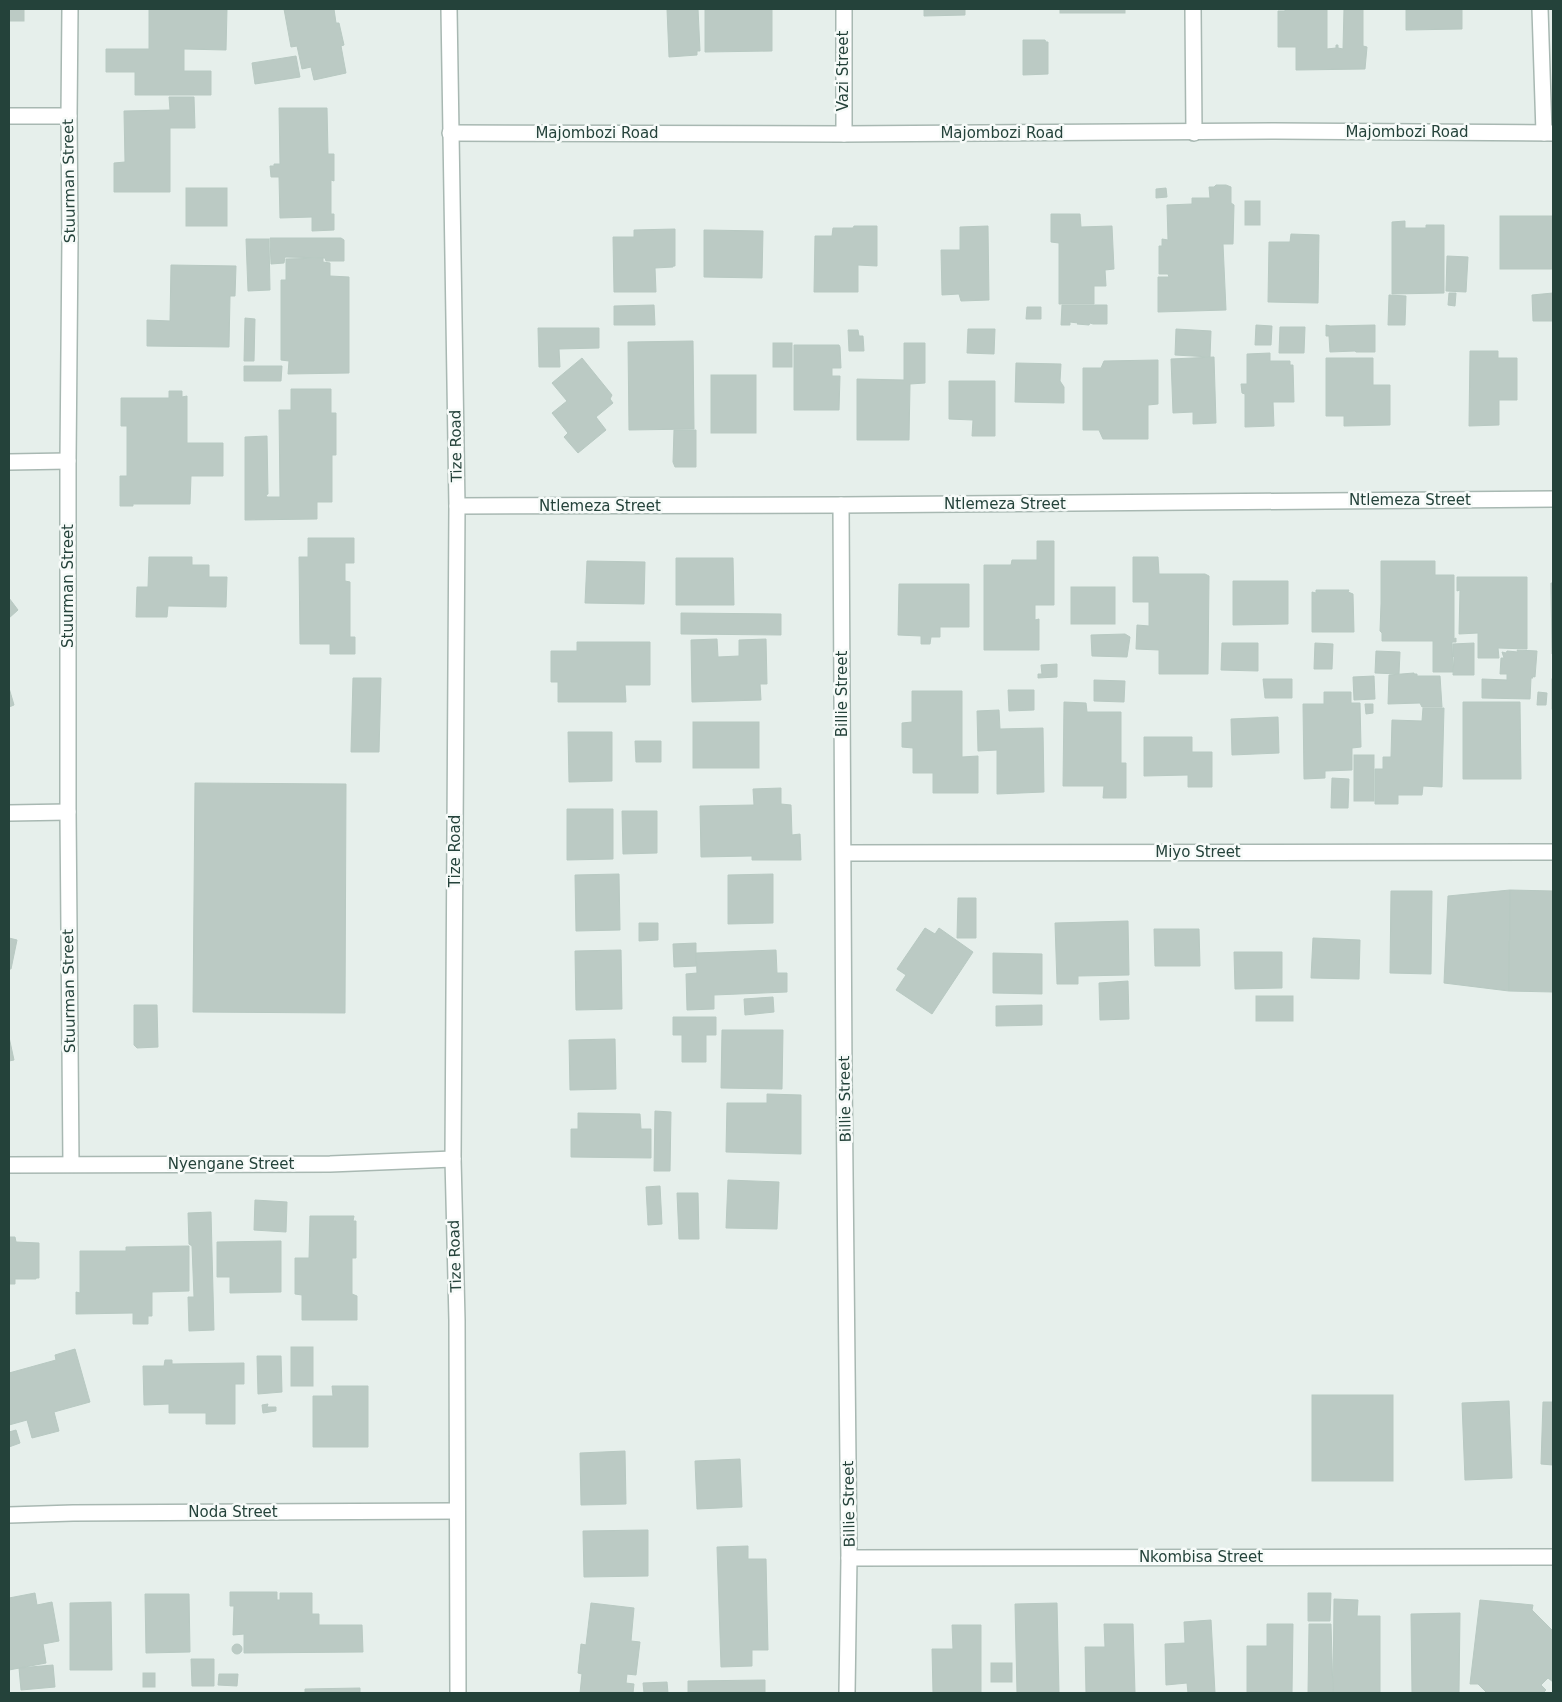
<svg xmlns="http://www.w3.org/2000/svg" width="1562" height="1702" font-family="'DejaVu Sans',sans-serif">
<rect width="100%" height="100%" fill="#e6efeb"/>
<g fill="#bbcac4" stroke="#b8c9c2">
<rect x="9" y="9" width="15" height="12"/>
<path d="M149 9H227L226 50 184 49V71H211V95H135V72H106V49H149Z"/>
<path d="M284 9H334L336 23H339L344 45 341 46 346 73 314 80 311 67 302 69 297 46 291 47Z"/>
<path d="M667 9H698L700 51H697V55L669 57Z"/>
<path d="M705 9H772V51L705 52Z"/>
<path d="M924 9H965V15L924 16Z"/>
<rect x="1060" y="9" width="65" height="4"/>
<path d="M1285 9H1327V49L1336 48V45H1338V48L1343 49 1344 9H1363V46L1367 47 1365 69 1296 70V47H1278V11H1285Z"/>
<path d="M1406 9H1462V29L1406 30Z"/>
<path d="M1023 40H1045L1046 42H1048V74L1023 75Z"/>
<path d="M296 56 300 77 255 84 252 63Z"/>
<path d="M169 97H194L195 128H170V192H114V163L125 162 124 111 170 110Z"/>
<path d="M279 108H327L328 154H334V181L331 180V214H334V230L312 231V217L280 218 279 177H271L270 166H274V164H280Z"/>
<path d="M1216 185H1226L1231 187V203L1234 205 1233 244H1223L1226 310 1158 312V277H1169L1168 274H1159V246H1162V239L1168 240 1167 205 1192 204V198H1210L1209 187H1214Z"/>
<rect x="186" y="188" width="41" height="38"/>
<path d="M1166 188 1167 197 1156 198V189Z"/>
<rect x="1245" y="201" width="15" height="24"/>
<path d="M1051 214H1080L1081 227 1112 226 1114 269 1105 270 1106 286H1094V304H1059V243L1051 242Z"/>
<rect x="1500" y="216" width="53" height="53"/>
<path d="M1405 221V228H1426V225H1444V293L1392 294V222Z"/>
<path d="M854 226H877V266L858 265V292H814L815 236H832L833 228H853Z"/>
<path d="M988 226 989 300 961 301 959 294 942 295 941 250H960V227Z"/>
<path d="M675 229V266H673V267L655 268 656 292H614L613 237H634V230Z"/>
<path d="M704 230 763 231 762 278 704 277Z"/>
<path d="M1291 234 1319 235 1318 303 1268 302 1269 242H1290Z"/>
<path d="M270 238H341L344 240V261H326L325 258 285 257 284 263 271 264Z"/>
<path d="M246 239H269L270 290 248 291Z"/>
<path d="M1447 256 1468 257 1466 292 1446 291Z"/>
<path d="M323 258V262L330 263V276L349 277V373L288 374 289 361 281 360V280H286V259Z"/>
<path d="M171 265 236 266 235 296H230L229 347 147 346V320L170 321Z"/>
<path d="M1449 293H1456L1455 306 1448 305Z"/>
<path d="M1553 293V321H1533L1532 295Z"/>
<path d="M1389 295 1406 296 1405 325H1388Z"/>
<path d="M654 305 655 325H614V306Z"/>
<path d="M1062 305H1107V324H1093L1090 323 1089 325 1077 324 1078 323 1070 322V325H1061Z"/>
<path d="M1027 307H1041V319H1026Z"/>
<path d="M245 318 255 319 254 361H244Z"/>
<path d="M1256 325 1272 326 1271 345H1255Z"/>
<path d="M1326 325 1330 326 1375 325V352H1356L1355 351 1330 352 1329 336H1326Z"/>
<path d="M1280 327H1305L1304 353H1279Z"/>
<path d="M538 328H599V348L559 349 560 367H539Z"/>
<path d="M968 329H995L994 354 967 353Z"/>
<path d="M1176 329 1211 331 1210 357 1175 355Z"/>
<path d="M848 330H858L859 336H863L864 351H849Z"/>
<path d="M693 341 694 429 629 430 628 342Z"/>
<rect x="773" y="343" width="19" height="24"/>
<path d="M904 343H925V383L910 384 909 440H857V379L904 380Z"/>
<path d="M794 345H839L840 347 841 368H832V376H840L839 410H794Z"/>
<path d="M1470 351H1498V358H1517V400H1499V425L1469 426Z"/>
<path d="M1270 353V361H1290V365H1293L1294 402H1273L1274 426 1245 427V394L1242 393 1241 384H1247V354Z"/>
<path d="M1214 357 1216 423 1193 424V412L1173 413 1171 359Z"/>
<path d="M582 358 612 395 610 399 613 403 596 417 606 430 578 453 564 437 568 433 552 413 567 401 552 383Z"/>
<path d="M1326 358H1373V385H1390V425L1344 426V416H1326Z"/>
<path d="M1158 360V404L1148 405V439H1103L1099 430H1083V368H1101L1104 361Z"/>
<path d="M1016 363 1061 364 1060 381 1064 387V403L1015 402Z"/>
<path d="M244 366H282L281 381H244Z"/>
<rect x="711" y="375" width="45" height="58"/>
<path d="M949 381H995V436H972L973 420 949 419Z"/>
<path d="M291 389H331V413H336V455H332V502H317V519L245 520V437L267 436 268 494 266 495 267 497H280L279 410H291Z"/>
<path d="M169 391H182V397L187 396V443H223V476H191L190 504H133V506H120V476H127V426H121V398H169Z"/>
<path d="M674 430H696V467H675L673 462Z"/>
<path d="M308 538H354V563H345V581L350 582V637H355V654H330V644H300L299 557H308Z"/>
<path d="M1037 541H1054V605H1035V620L1039 619V650H984V565H1011L1012 560H1037Z"/>
<path d="M149 557H192V565H209V577H227L226 607 168 606 167 617H136L137 587H148Z"/>
<path d="M1133 557H1158L1159 574H1205L1209 576 1208 674H1159V650L1136 649 1137 625 1149 626V602H1133Z"/>
<path d="M676 558H733L734 605H676Z"/>
<path d="M587 561 645 562 644 604 585 603Z"/>
<path d="M1381 561H1435V575H1454V639L1456 638V642H1452L1453 672H1433V641H1382V633L1380 631 1381 604Z"/>
<path d="M1457 577H1527V649L1498 648 1499 658H1478V633L1459 634 1460 590 1457 591Z"/>
<path d="M1233 581H1288V624L1233 625Z"/>
<path d="M1551 583H1553V654H1552Z"/>
<path d="M899 584H969V627H940V637H931L930 644H921V636L898 635Z"/>
<rect x="1071" y="587" width="44" height="37"/>
<path d="M1316 590H1349L1348 592 1353 594 1354 632H1312V592L1316 593Z"/>
<path d="M9 598 18 610 9 618Z"/>
<path d="M681 613 781 614V635L681 634Z"/>
<path d="M1125 634 1130 637 1127 657 1092 656 1091 635Z"/>
<path d="M717 639 718 657 739 656V640L766 639 767 684H760L761 700 692 702 691 640Z"/>
<path d="M577 642H650V685H625L626 702H558V682H551V651H577Z"/>
<path d="M1222 643H1258V671L1221 670Z"/>
<path d="M1315 643 1333 644 1332 669H1314Z"/>
<path d="M1474 643V675H1453L1454 657 1453 656V644Z"/>
<path d="M1517 650 1537 651 1535 677 1532 676 1533 678H1531L1530 699 1482 698V679L1507 680V674H1500L1501 658H1504L1502 652 1506 653 1507 651 1518 652Z"/>
<path d="M1376 651 1400 652 1399 674 1375 673Z"/>
<path d="M1057 664V677L1038 678V674H1042L1041 665Z"/>
<path d="M1414 673V674H1417V676H1440L1442 707H1422L1420 703 1388 704 1389 675Z"/>
<path d="M1374 676 1375 699 1354 700 1353 677Z"/>
<path d="M353 678H381L379 752H351Z"/>
<path d="M1263 679H1292V698H1265Z"/>
<rect x="1552" y="679" width="1" height="30"/>
<path d="M1094 680 1125 681 1124 702 1094 701Z"/>
<path d="M9 688 14 705 9 707Z"/>
<path d="M1008 690H1034V710L1009 711Z"/>
<path d="M912 691H962V757L978 756V793H933V773H913V748L902 747V723L912 722Z"/>
<path d="M1324 692H1351V703H1360L1361 747 1352 748V770L1325 771V778L1304 779 1303 704H1324Z"/>
<path d="M1538 692 1547 693 1546 705H1537Z"/>
<path d="M1064 702 1086 703 1087 712H1121V763H1126V798H1103L1104 786H1063Z"/>
<path d="M1463 702H1520L1521 779H1463Z"/>
<path d="M1365 704H1373V713L1366 714Z"/>
<path d="M1423 708H1444L1442 787 1423 786 1422 795H1398V804H1375V769H1383V757H1391L1392 720 1422 721Z"/>
<path d="M999 710 1000 729 1043 728 1044 792 997 794V750L978 751 977 711Z"/>
<path d="M1278 717 1279 753 1232 755 1231 719Z"/>
<rect x="693" y="722" width="66" height="46"/>
<path d="M568 732H612V781L569 782Z"/>
<path d="M1144 737H1192V752H1212V787H1188V775L1144 776Z"/>
<path d="M635 741H661V762H636Z"/>
<rect x="1354" y="755" width="20" height="46"/>
<path d="M1332 778 1349 779 1348 808H1331Z"/>
<path d="M195 783 346 784 345 1013 193 1012Z"/>
<path d="M781 788V804L791 805 792 835 800 834 801 860H752V856L701 857 700 806 754 805 753 789Z"/>
<path d="M567 809H613V859L567 860Z"/>
<path d="M622 811H657V853L623 854Z"/>
<path d="M619 874 620 930 576 931 575 875Z"/>
<path d="M773 874V923L728 924V875Z"/>
<path d="M1510 890 1509 991 1444 983 1448 896Z"/>
<path d="M1510 890 1553 891V992L1509 991Z"/>
<path d="M1391 891H1432L1431 974 1390 973Z"/>
<path d="M958 898H976V938H957Z"/>
<path d="M1128 921 1129 975 1078 976V984H1057L1055 923Z"/>
<path d="M639 923H658V940L639 941Z"/>
<path d="M925 928 935 934 939 928 973 952 932 1014 896 990 906 975 897 969Z"/>
<path d="M1154 929H1199L1200 966H1155Z"/>
<path d="M9 938 17 940 11 969H9Z"/>
<path d="M1313 938 1360 940 1359 979 1311 978Z"/>
<path d="M696 943V966L674 967 673 944Z"/>
<path d="M621 950 622 1009 576 1010 575 951Z"/>
<path d="M776 950 777 973H787V992L714 995V1009L687 1010 686 974 697 973 696 953Z"/>
<path d="M1234 952H1282V988L1235 989Z"/>
<path d="M993 953 1042 954V994L993 993Z"/>
<path d="M1128 981 1129 1019 1100 1020 1099 983Z"/>
<rect x="1256" y="996" width="37" height="25"/>
<path d="M773 997 774 1012 745 1015 744 999Z"/>
<path d="M134 1005H157L158 1047 137 1048 134 1045Z"/>
<path d="M1042 1005V1025L996 1026V1006Z"/>
<path d="M673 1017H716V1035H706V1062H682V1035H673Z"/>
<path d="M722 1030H783L782 1089 721 1088Z"/>
<path d="M9 1037 14 1060 9 1061Z"/>
<path d="M615 1039 616 1089 570 1090 569 1040Z"/>
<path d="M767 1094 801 1095V1154L726 1152 727 1103H767Z"/>
<path d="M655 1111 671 1112 670 1171H654Z"/>
<path d="M578 1113 640 1114 641 1129H651V1158L571 1157V1129H578Z"/>
<path d="M728 1180 779 1182 777 1229 726 1228Z"/>
<path d="M660 1186 662 1224 648 1225 646 1187Z"/>
<path d="M677 1193H698L699 1239H679Z"/>
<path d="M255 1200 287 1202 286 1232 254 1230Z"/>
<path d="M211 1212 214 1330 189 1331 188 1297H194L192 1246 189 1244 188 1213Z"/>
<path d="M310 1216H354L353 1221H356V1258H352V1294L357 1296V1320H302V1295L295 1294V1258H309Z"/>
<path d="M9 1237H15L16 1242 39 1243V1278H36V1279H15V1284H9Z"/>
<path d="M281 1241V1292L230 1293V1277H217V1242Z"/>
<path d="M189 1246V1291L152 1292V1316H148V1324H133V1313L76 1314V1292L80 1293V1251H126V1247Z"/>
<rect x="291" y="1347" width="22" height="39"/>
<path d="M75 1349 90 1402 54 1412 59 1431 32 1438 27 1420 9 1425V1373L56 1360 55 1355Z"/>
<path d="M257 1356H281L282 1392 258 1394Z"/>
<path d="M165 1360H172V1364L244 1363V1384H235V1424H206V1413H169V1404L144 1405 143 1366H164Z"/>
<path d="M332 1386H368V1447H313V1396H333Z"/>
<rect x="1312" y="1395" width="81" height="86"/>
<path d="M1509 1401 1512 1478 1465 1480 1462 1403Z"/>
<path d="M1543 1402H1553V1465L1541 1464Z"/>
<path d="M268 1404 267 1407H276V1411L263 1413 262 1405Z"/>
<path d="M16 1430 20 1443 9 1447V1432Z"/>
<path d="M625 1451 626 1504 581 1505 580 1453Z"/>
<path d="M740 1459 742 1507 697 1509 695 1461Z"/>
<path d="M648 1530V1576L584 1577 583 1531Z"/>
<path d="M748 1546V1559H766L768 1650H752V1666L721 1667 717 1547Z"/>
<path d="M230 1592H277V1600H280V1593H312V1614H319V1625H362L363 1652 244 1653V1634L233 1635 234 1606H230Z"/>
<path d="M35 1593 37 1605 52 1602 59 1641 43 1644 46 1663 9 1670V1598Z"/>
<path d="M1308 1593H1331L1330 1621H1308Z"/>
<path d="M145 1594H189L190 1652 146 1653Z"/>
<path d="M1334 1599 1358 1600 1357 1616H1380V1693H1333Z"/>
<path d="M1480 1600 1533 1605 1532 1610 1553 1631V1682L1548 1678 1541 1685 1546 1690 1543 1693H1487L1478 1684H1470Z"/>
<path d="M111 1602 112 1670H70V1603Z"/>
<path d="M591 1603 634 1608 631 1641 640 1642 636 1675 627 1674 626 1683 634 1684 633 1693H580L582 1674 578 1673 581 1644 586 1645Z"/>
<path d="M1057 1603 1059 1693H1017L1015 1604Z"/>
<path d="M1460 1613 1459 1693H1412L1411 1614Z"/>
<path d="M1211 1620 1215 1693H1188L1187 1683 1166 1685 1165 1644 1185 1643 1184 1622Z"/>
<path d="M1104 1624H1133L1135 1693H1086L1085 1647H1105Z"/>
<path d="M1267 1624H1293L1292 1693 1247 1692V1646H1267Z"/>
<path d="M1309 1624H1331L1333 1693H1308Z"/>
<path d="M952 1625H981V1693H933L932 1649H953Z"/>
<circle cx="237" cy="1649" r="5"/>
<path d="M191 1659H214V1686H192Z"/>
<rect x="991" y="1663" width="21" height="19"/>
<path d="M53 1665 55 1687 21 1690 19 1668Z"/>
<rect x="143" y="1673" width="12" height="14"/>
<path d="M219 1674H238L237 1686 218 1685Z"/>
<path d="M765 1680V1693H688V1681Z"/>
<path d="M667 1682 668 1693H644L643 1683Z"/>
<path d="M360 1688V1693H305V1689Z"/>
</g>
<g fill="none" stroke-linecap="round" stroke-linejoin="round">
<defs>
<g id="minor">
<path d="M70 9 69 116 70 239 68 461V812L71 1164"/>
<path d="M449 9 457 506 453 1159 457 1320 458 1693"/>
<path d="M844 9V134"/>
<path d="M1193 9 1194 133"/>
<path d="M1540 9 1544 133"/>
<path d="M9 116H69"/>
<path d="M450 133 844 134 1275 131 1553 133"/>
<path d="M9 462 68 461"/>
<path d="M841 505 844 1078 849 1558 847 1693"/>
<path d="M457 506 841 505 1553 499"/>
<path d="M9 813 68 812"/>
<path d="M844 853 1553 852"/>
<path d="M9 1165 330 1164 453 1159"/>
<path d="M9 1515 73 1513 457 1511"/>
<path d="M849 1558 1553 1557"/>
</g>
</defs>
<use href="#minor" stroke="#a8b8b2" stroke-width="18"/>
<use href="#minor" stroke="#fff" stroke-width="15"/>
</g>
<g text-anchor="middle" dominant-baseline="central" stroke-width="5" stroke-linejoin="round" paint-order="stroke">
<g font-size="15" fill="#24423a" stroke="#f7fbf9">
<text transform="translate(843 71) rotate(-90)">Vazi Street</text>
<text x="1407" y="132">Majombozi Road</text>
<text x="597" y="133">Majombozi Road</text>
<text x="1002" y="133">Majombozi Road</text>
<text transform="translate(69 181) rotate(-91)">Stuurman Street</text>
<text transform="translate(456 446) rotate(-91)">Tize Road</text>
<text x="1410" y="500">Ntlemeza Street</text>
<text x="1005" y="504">Ntlemeza Street</text>
<text x="600" y="506">Ntlemeza Street</text>
<text transform="translate(68 586) rotate(-90)">Stuurman Street</text>
<text transform="translate(842 694) rotate(-90)">Billie Street</text>
<text transform="translate(455 851) rotate(-90)">Tize Road</text>
<text x="1198" y="852">Miyo Street</text>
<text transform="translate(69 991) rotate(-91)">Stuurman Street</text>
<text transform="translate(845 1099) rotate(-91)">Billie Street</text>
<text x="231" y="1164">Nyengane Street</text>
<text transform="translate(455 1256) rotate(-92)">Tize Road</text>
<text transform="translate(849 1504) rotate(-91)">Billie Street</text>
<text x="233" y="1512">Noda Street</text>
<text x="1201" y="1557">Nkombisa Street</text>
</g>
</g>
<rect width="1562" height="1702" fill="none" stroke="#24423a" stroke-width="20"/>
</svg>
